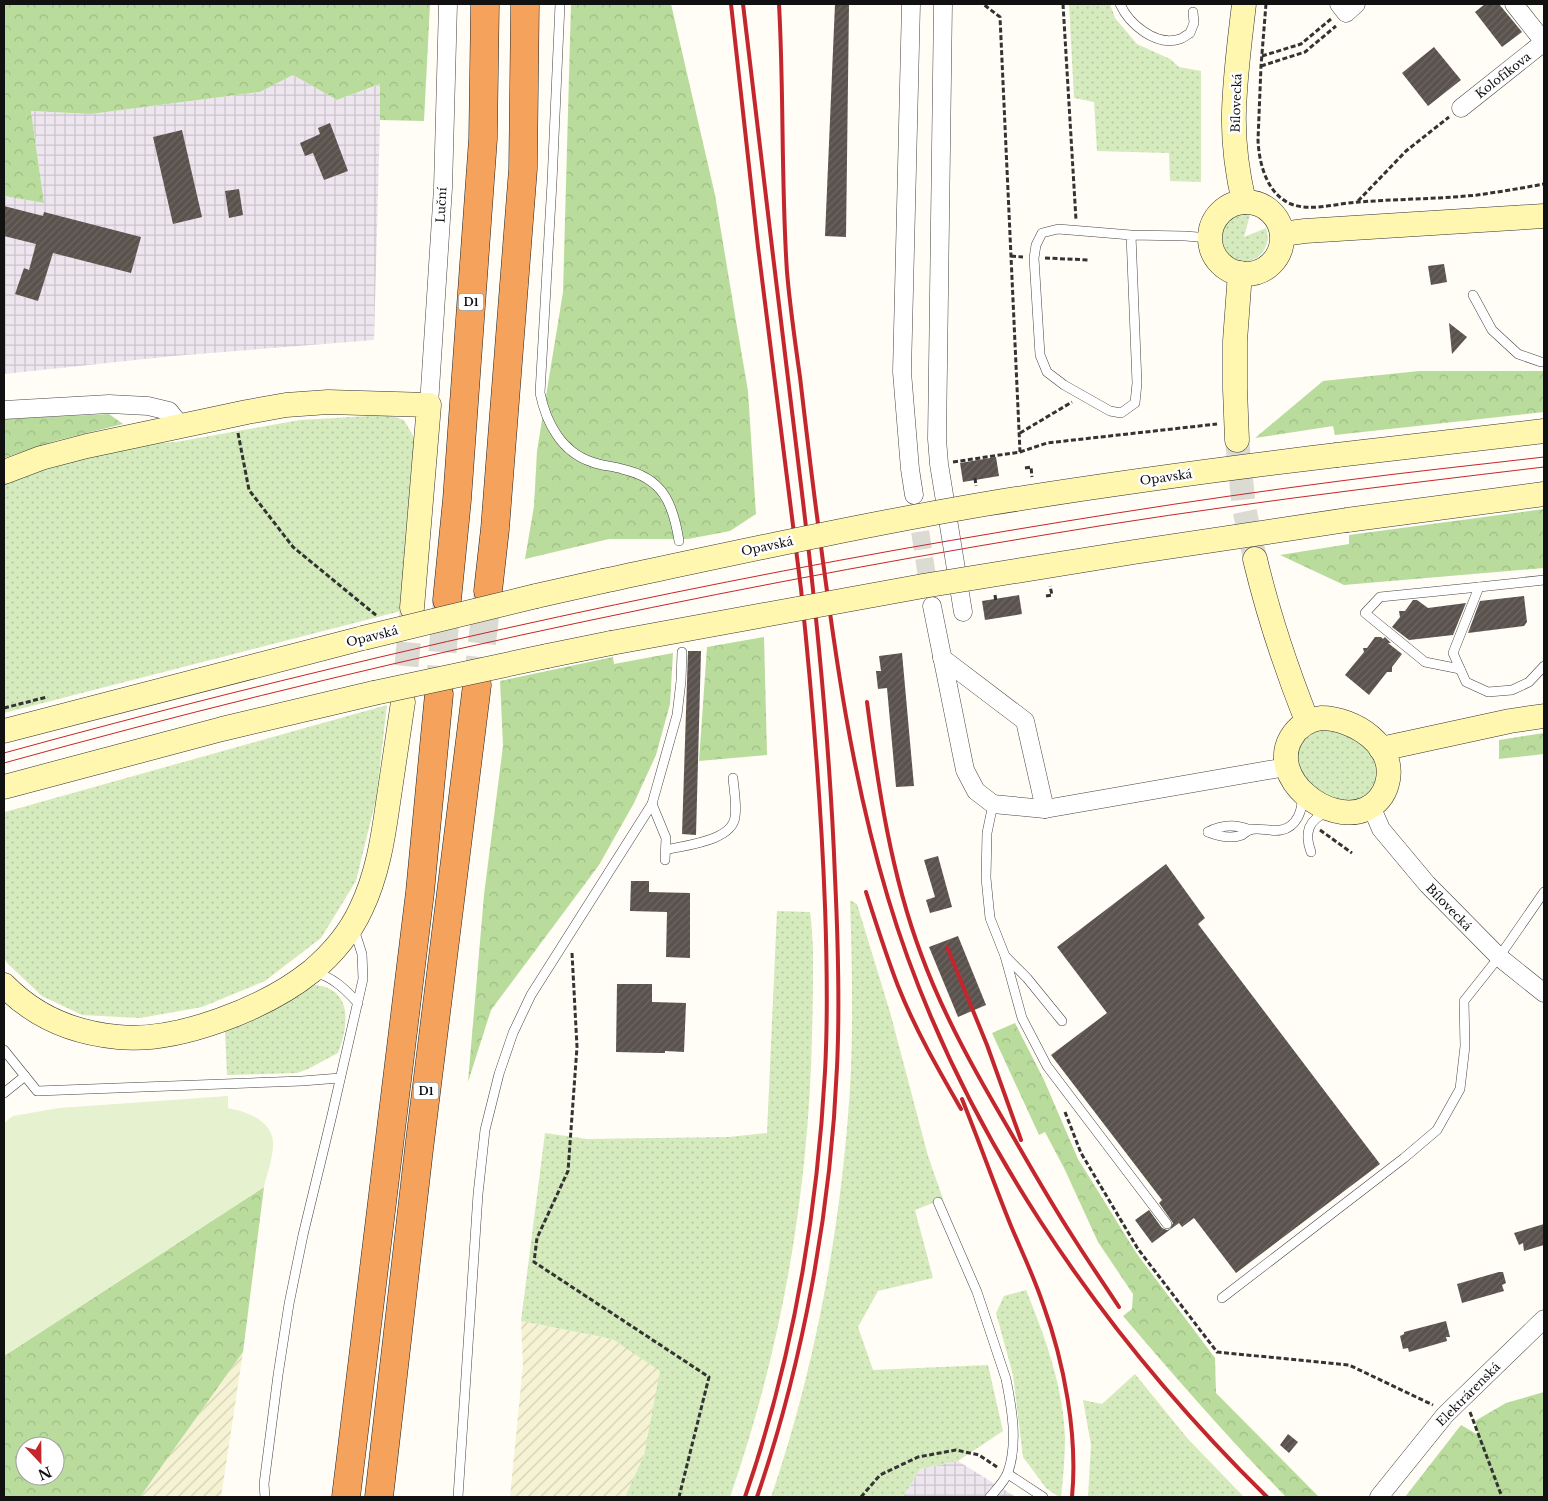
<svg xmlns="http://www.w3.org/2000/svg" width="1548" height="1501" font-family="'Libre Baskerville',serif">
<defs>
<pattern id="industrial-grid" width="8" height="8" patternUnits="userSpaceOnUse" patternTransform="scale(1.25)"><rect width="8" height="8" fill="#eee6ef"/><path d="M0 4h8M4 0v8" fill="none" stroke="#cbc4cc"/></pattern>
<pattern id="farmland-furrows" width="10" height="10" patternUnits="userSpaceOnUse" patternTransform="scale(1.25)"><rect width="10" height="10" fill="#f6f3d4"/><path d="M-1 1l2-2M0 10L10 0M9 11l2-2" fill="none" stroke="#d2cfb5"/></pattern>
<pattern id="grass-dots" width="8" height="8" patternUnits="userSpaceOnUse" patternTransform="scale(1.25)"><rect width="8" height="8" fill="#d5ebbd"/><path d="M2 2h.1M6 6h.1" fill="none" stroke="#b6c8a1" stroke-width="1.8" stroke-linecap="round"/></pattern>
<pattern id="forest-crowns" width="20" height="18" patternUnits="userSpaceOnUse" patternTransform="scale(1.25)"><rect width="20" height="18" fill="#b9dc9c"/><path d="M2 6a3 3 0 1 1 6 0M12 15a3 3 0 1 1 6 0" fill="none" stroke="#9ebc85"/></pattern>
<pattern id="building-hatch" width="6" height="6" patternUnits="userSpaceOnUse" patternTransform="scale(1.25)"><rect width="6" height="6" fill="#5a524d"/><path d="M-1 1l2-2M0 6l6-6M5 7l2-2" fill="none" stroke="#6d6662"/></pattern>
</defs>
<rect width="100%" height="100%" fill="#fffdf5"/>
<g fill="url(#industrial-grid)">
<path d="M293 75 337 100 381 84 374 340 173 356 4 374V196L44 203 31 111 91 114 260 92Z"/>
<path d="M958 1461 1016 1497H903L920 1469Z"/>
</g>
<g fill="url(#farmland-furrows)">
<path d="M521 1321 612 1339 661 1371 644 1455 625 1497H510L523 1365Z"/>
<path d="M243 1352 221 1497H140Z"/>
</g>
<g fill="url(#grass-dots)">
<path d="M1069 4H1110L1115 18 1137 44 1170 59 1179 67 1201 71V182L1170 181 1169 153 1097 151 1094 102 1074 98Z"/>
<path d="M1242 214 1250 215 1244 237 1266 228C1269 238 1268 246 1261 254 1235 281 1197 227 1242 214Z"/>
<path d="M388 415 404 420 415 439 401 611 4 713V481L57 462 141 444 176 442 300 420Z"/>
<path d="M387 705 376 799 356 881 321 938 265 981 202 1007 140 1018 82 1015 42 996 7 963 4 958V813L5 812Z"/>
<path d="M1329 728 1360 741 1376 760 1379 777 1370 794 1354 802 1336 800 1313 788 1301 775 1296 751C1308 732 1307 732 1329 728Z"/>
<path d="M850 900 857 904 890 1012 928 1156 943 1199 915 1210 933 1278 878 1291 858 1327 873 1370 988 1365 1003 1431 958 1461 920 1469 903 1497H771C817 1364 844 1211 851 1070 853 1014 852 957 850 900Z"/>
<path d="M777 911 810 912C812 924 812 937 813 949 813 977 813 1005 812 1033 809 1190 782 1348 730 1497H625L644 1455 660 1371 612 1339 521 1321 545 1133 587 1139 729 1137 767 1133Z"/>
<path d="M316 985C354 990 348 1027 338 1053L308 1069 297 1073 227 1075 225 1031 310 986Z"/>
<path d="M1026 1290C1045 1337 1064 1388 1065 1439 1065 1458 1063 1478 1061 1497H1059L1046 1488 1023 1457 1013 1375 996 1313 1004 1296Z"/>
<path d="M1135 1374 1188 1439 1244 1497H1088L1091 1445 1083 1400 1102 1404Z"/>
</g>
<g fill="url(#forest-crowns)" fill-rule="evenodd">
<path d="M4 4H430L424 121 380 120V84L337 100 293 75 260 92 91 114 31 111 44 203 4 196Z"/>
<path d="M571 4H671L715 195 736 321 748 391 756 514 730 531 688 539H609L525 559 534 506 537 451 563 292Z"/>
<path d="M1419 371H1544V412L1335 435 1333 426 1255 438 1323 381Z"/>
<path d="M109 414 123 424 55 441 4 458V419Z"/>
<path d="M1544 509V568L1344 585 1280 555 1349 544V535Z"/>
<path d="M764 637 767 755 699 761 707 647Z"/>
<path d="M673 653 670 704 656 755 634 803 599 865 491 1010 468 1082 484 895 503 746 500 681 613 657 614 664Z"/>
<path d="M1544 733V754L1499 759V740Z"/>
<path d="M1015 1023 1044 1080 1078 1159 1137 1254 1215 1358 1216 1393 1319 1497H1286C1229 1439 1176 1378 1123 1316L1132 1309 1133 1294 1098 1242 1065 1170 1045 1132 1039 1135 992 1033Z"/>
<path d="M264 1187 243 1352 140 1497H4V1356ZM25 1446H55V1476H25Z"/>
<path d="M1544 1392V1497H1405L1461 1425 1478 1435 1475 1421 1506 1403Z"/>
</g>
<path fill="#e6f2cf" d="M228 1096V1108C245 1111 271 1120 273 1141 274 1156 267 1173 264 1187L4 1356V1123L13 1116 59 1108Z"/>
<g fill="url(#building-hatch)">
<path d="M835 4H849L846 237 825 236Z"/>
<path d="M1485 4H1499L1522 32 1502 47 1475 12Z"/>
<path d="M1434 47 1461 80 1428 106 1402 73Z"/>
<path d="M330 123 348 171 324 180 313 153 305 156 300 143 320 134 318 128Z"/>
<path d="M182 130 202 217 173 224 153 137Z"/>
<path d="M239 189 243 215 229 218 225 191Z"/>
<path d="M4 206 43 216 44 212 141 237 131 273 53 253 38 301 15 294 24 268 29 270 36 244 4 236Z"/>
<path d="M1444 264 1447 282 1431 285 1428 266Z"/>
<path d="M1449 323 1467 337 1452 354Z"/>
<path d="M996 457 999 476 963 482 960 463Z"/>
<path d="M1019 595 1022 614 985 620 982 601Z"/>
<path d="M1524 596 1527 622 1524 626 1468 633 1480 601Z"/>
<path d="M1413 600H1417L1428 608 1466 603 1453 635 1409 640 1392 627 1400 617 1399 611H1405Z"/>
<path d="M1375 637H1381L1383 639 1385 637 1391 643H1388L1402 654 1392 667V672H1387L1369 695 1345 675 1364 652 1363 648H1367Z"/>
<path d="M688 651H701L696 835 682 834Z"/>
<path d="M902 653 914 786 896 787 887 688 878 689 876 671H881L879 656Z"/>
<path d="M938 856 952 907 930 913 926 900 935 897 924 860Z"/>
<path d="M1166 864 1205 918 1198 924 1380 1164 1236 1273 1194 1218 1182 1227 1179 1223 1152 1243 1135 1220 1149 1210 1162 1228 1167 1230 1170 1229 1173 1223 1159 1203 1162 1200 1051 1055 1107 1013 1057 947Z"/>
<path d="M631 881H649V892L690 893V958L666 957 667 912 630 911Z"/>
<path d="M958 936 986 1005 958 1017 929 947Z"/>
<path d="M617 984H652V1002L686 1003 684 1052 665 1051V1053H659L616 1052Z"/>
<path d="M1544 1224V1245L1524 1251 1523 1243 1519 1245 1514 1233Z"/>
<path d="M1499 1272H1503L1506 1283 1502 1285 1504 1291 1462 1303 1457 1284Z"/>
<path d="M1446 1321 1450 1337H1446L1447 1341 1409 1352 1408 1348 1403 1349 1400 1336 1404 1334V1332Z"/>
<path d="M1288 1434 1298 1442 1289 1453 1280 1445Z"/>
</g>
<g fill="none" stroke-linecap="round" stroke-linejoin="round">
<path stroke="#dbdad3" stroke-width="18" stroke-dasharray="18 9" stroke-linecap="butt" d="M916 505 930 596"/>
<g stroke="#dbdad3" stroke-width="24" stroke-dasharray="24 12" stroke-linecap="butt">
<path d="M1237 440 1244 508 1255 559"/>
<path d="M403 702 412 608"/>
</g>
<g stroke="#dbdad3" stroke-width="28" stroke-dasharray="28 14" stroke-linecap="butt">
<path d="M477 685 488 591"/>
<path d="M439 694 447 600"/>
</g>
<defs>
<g id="lane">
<path d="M560 4 552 182 540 393C546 422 561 452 592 462 602 466 613 466 622 469 663 478 673 503 679 541"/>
<path d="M1120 4C1129 24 1156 47 1180 39 1183 38 1187 35 1190 33L1194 23 1193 12"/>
<path d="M1131 235 1137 383 1135 403 1121 413 1110 411 1064 385 1047 372 1040 355 1034 258 1036 245 1042 233 1058 229 1131 235 1185 236 1210 238"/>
<path d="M1473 295 1492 330 1518 354 1541 362H1544"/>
<path d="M1544 580 1479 587 1453 653 1466 682 1488 692 1512 690 1529 682 1544 666"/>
<path d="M1460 669 1425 662 1365 613 1380 597 1479 587"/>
<path d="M652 804 666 838 665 860"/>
<path d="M993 804 987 833 986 878 990 918 1005 956 1022 1018 1047 1066 1167 1224"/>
<path d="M1208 832C1218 836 1232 839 1242 835 1245 833 1247 831 1249 830 1259 827 1271 832 1281 830 1297 827 1303 810 1302 796"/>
<path d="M1208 832C1221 825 1236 824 1250 830"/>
<path d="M666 850C685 845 732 841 735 817 737 805 734 790 733 778"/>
<path d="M1311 852C1304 833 1308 820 1327 812"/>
<path d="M1005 956 1027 978 1062 1021"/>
<path d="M314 972C333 977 345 989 358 1003"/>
<path d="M4 1050 37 1091 302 1081 340 1078"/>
<path d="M4 1093 25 1076"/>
<path d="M938 1202 977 1292 1006 1379C1012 1409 1018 1443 1008 1472 1005 1481 996 1490 990 1497"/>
<path d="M1222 1298 1404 1158 1437 1130 1460 1089 1465 1046 1464 1001 1499 957 1544 892"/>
<path d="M1008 1474 1043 1497"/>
<path d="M265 1497 264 1484 278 1375 289 1304 303 1235 332 1115 363 979 362 954 354 929"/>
<path d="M458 1497 478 1194 485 1130 499 1074 513 1033 531 995 652 804 677 715 681 681 682 652"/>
</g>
<g id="street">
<path d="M911 4 902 372 910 469 914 495"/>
<path d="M943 4 937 439 939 464 963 612"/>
<path d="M1339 4 1346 13 1356 4"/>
<path d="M1514 4 1544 42"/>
<path d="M1461 108 1544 42"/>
<path d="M429 405 443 188 448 4"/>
<path d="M4 410 109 404 148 406 169 411 181 426"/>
<path d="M932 606 965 770 976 791 993 804 1045 809 1286 767"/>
<path d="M942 658 1025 721 1045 809"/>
<path d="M1371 806 1381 829 1427 884 1499 957 1544 993"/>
<path d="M1379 1497 1445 1415 1544 1319"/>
</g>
<g id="secondary">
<path d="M1244 4C1240 39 1235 75 1234 111 1233 142 1237 172 1244 202"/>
<circle cx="1246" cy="238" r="36"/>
<path d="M1282 234 1305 231 1544 216"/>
<path d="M1237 440 1235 389V341L1240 273"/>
<path d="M1337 455 1544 431"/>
<path d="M4 472 41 458 87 446 247 412 286 405 328 402 429 405 412 608"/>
<path d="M1347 520 1544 494"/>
<path d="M1255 559C1268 614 1286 668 1307 721"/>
<path d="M536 596 603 581"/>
<path d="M547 656 611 643"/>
<path d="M1321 718C1354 718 1398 746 1387 784 1384 795 1376 804 1366 809 1328 826 1268 778 1291 738 1298 726 1308 720 1321 718Z"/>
<path d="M4 731 363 638"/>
<path d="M1381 749 1510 721 1544 716"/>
<path d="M4 787 222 729 374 693"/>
<path d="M4 985C35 1017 74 1033 118 1037 178 1043 266 1008 312 971 332 954 350 933 361 909 377 876 383 839 388 803 393 769 398 735 403 702"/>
</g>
<g id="highway">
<path d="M488 591 495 529 523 169 525 4"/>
<path d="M447 600 457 500 483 139 485 4"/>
<path d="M346 1497 420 892 439 694"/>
<path d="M379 1497 419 1149 477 685"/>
</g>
</defs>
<use href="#lane" stroke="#444" stroke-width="10"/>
<use href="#street" stroke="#444" stroke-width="19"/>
<use href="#secondary" stroke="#333" stroke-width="25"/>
<use href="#highway" stroke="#222" stroke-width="29"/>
<g stroke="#333" stroke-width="3" stroke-dasharray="5 2.5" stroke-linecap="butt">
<path d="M1063 4 1076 220"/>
<path d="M1266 4 1261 66 1258 140C1259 164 1267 194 1291 204 1311 212 1338 203 1359 202 1398 199 1438 199 1477 195 1499 192 1522 188 1544 184"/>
<path d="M1262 56 1301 44 1331 19"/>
<path d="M1261 66 1305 52 1336 26"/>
<path d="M1358 201 1406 151 1449 117"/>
<path d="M1011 256 1023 257"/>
<path d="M1045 258 1090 260"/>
<path d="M238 433 249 490 293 547 377 616"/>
<path d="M1020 433 1072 402"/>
<path d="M1020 452 1047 443 1217 424"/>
<path d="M953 462 1020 452 1000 17 983 4"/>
<path d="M1025 468 1031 467 1032 477"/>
<path d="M975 478 976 486"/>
<path d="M995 595 996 602"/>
<path d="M1046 596 1052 595 1050 586"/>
<path d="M4 708 47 697"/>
<path d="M1320 830 1352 853"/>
<path d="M572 953 577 1047 568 1171 537 1238 534 1262 709 1377 679 1497"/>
<path d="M1065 1112 1081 1153 1138 1249 1217 1352 1349 1365 1433 1405"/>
<path d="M1470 1412 1502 1497"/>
<path d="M861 1497 880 1475 918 1457 956 1450 979 1455 997 1467"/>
</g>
<use href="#lane" stroke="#fff" stroke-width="9"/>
<use href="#street" stroke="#fff" stroke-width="18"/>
<use href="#secondary" stroke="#fff6b0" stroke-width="24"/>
<use href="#highway" stroke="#f5a25d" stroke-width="28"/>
<g stroke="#c4262e" stroke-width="1">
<path d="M4 753C298 672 596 604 896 550 1044 524 1192 500 1340 481 1408 472 1476 465 1544 457"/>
<path d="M4 763C346 668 694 593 1044 535 1210 507 1377 487 1544 467"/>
</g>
<g stroke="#c4262e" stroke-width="4">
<path d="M731 4 758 247 801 589C812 694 821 800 825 906 827 962 828 1017 825 1072 817 1216 792 1361 745 1497"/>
<path d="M743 4C761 164 782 325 801 485 817 616 830 746 835 877 838 940 840 1004 837 1067 831 1209 803 1363 757 1497"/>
<path d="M779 4C784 93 781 183 787 272 790 307 795 342 800 377 806 428 812 480 819 531 835 655 852 778 888 898 956 1125 1099 1332 1267 1497"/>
<path d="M867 702C878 786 891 874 921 954 944 1017 977 1075 1011 1133 1031 1168 1051 1203 1073 1237 1088 1261 1104 1284 1119 1307"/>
<path d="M866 892C876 923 886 955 898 986 915 1029 938 1069 961 1109"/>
<path d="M947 947 987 1045 1021 1140"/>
<path d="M962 1099C979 1141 994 1184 1011 1226 1022 1252 1034 1277 1043 1304 1064 1362 1078 1435 1072 1497"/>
</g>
<defs>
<g id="secondary-bridge">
<path d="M603 581C730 554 857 526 985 504 1102 485 1220 469 1337 455"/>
<path d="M363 638 536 596"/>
<path d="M611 643 923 586 1134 552 1347 520"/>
<path d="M374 693 547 656"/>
</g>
</defs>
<use href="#secondary-bridge" stroke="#333" stroke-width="25" stroke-linecap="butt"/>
<use href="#secondary-bridge" stroke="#fff6b0" stroke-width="24"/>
</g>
<g text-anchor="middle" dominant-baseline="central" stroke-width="5" stroke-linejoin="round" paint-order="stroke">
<g fill="#fff" stroke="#585858" stroke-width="1">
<rect x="458.5" y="293.5" width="25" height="17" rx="4"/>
<rect x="413.5" y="1082.5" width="25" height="17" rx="4"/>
</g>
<g font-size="11" font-weight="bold" fill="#111">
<text x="471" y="302">D1</text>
<text x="426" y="1091">D1</text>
</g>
<g font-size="12" fill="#111" stroke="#fff">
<text transform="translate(1503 75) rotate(-38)">Kolofíkova</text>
<text transform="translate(1236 103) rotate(-88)">Bílovecká</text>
<text transform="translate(441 205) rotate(-87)">Luční</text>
<text transform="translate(1166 477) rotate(-8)">Opavská</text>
<text transform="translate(767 546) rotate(-12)">Opavská</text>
<text transform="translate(372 636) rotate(-14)">Opavská</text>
<text transform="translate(1449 907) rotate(46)">Bílovecká</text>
<text transform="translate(1468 1394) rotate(-45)">Elektrárenská</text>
</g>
</g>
<rect width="1548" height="1501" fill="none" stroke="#111111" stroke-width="10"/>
<g transform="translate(40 1461) rotate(158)"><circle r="24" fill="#ffffff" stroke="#a0a0a0"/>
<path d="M0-4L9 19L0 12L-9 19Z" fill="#c4262e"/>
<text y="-8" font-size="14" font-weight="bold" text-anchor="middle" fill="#111111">N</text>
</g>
</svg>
